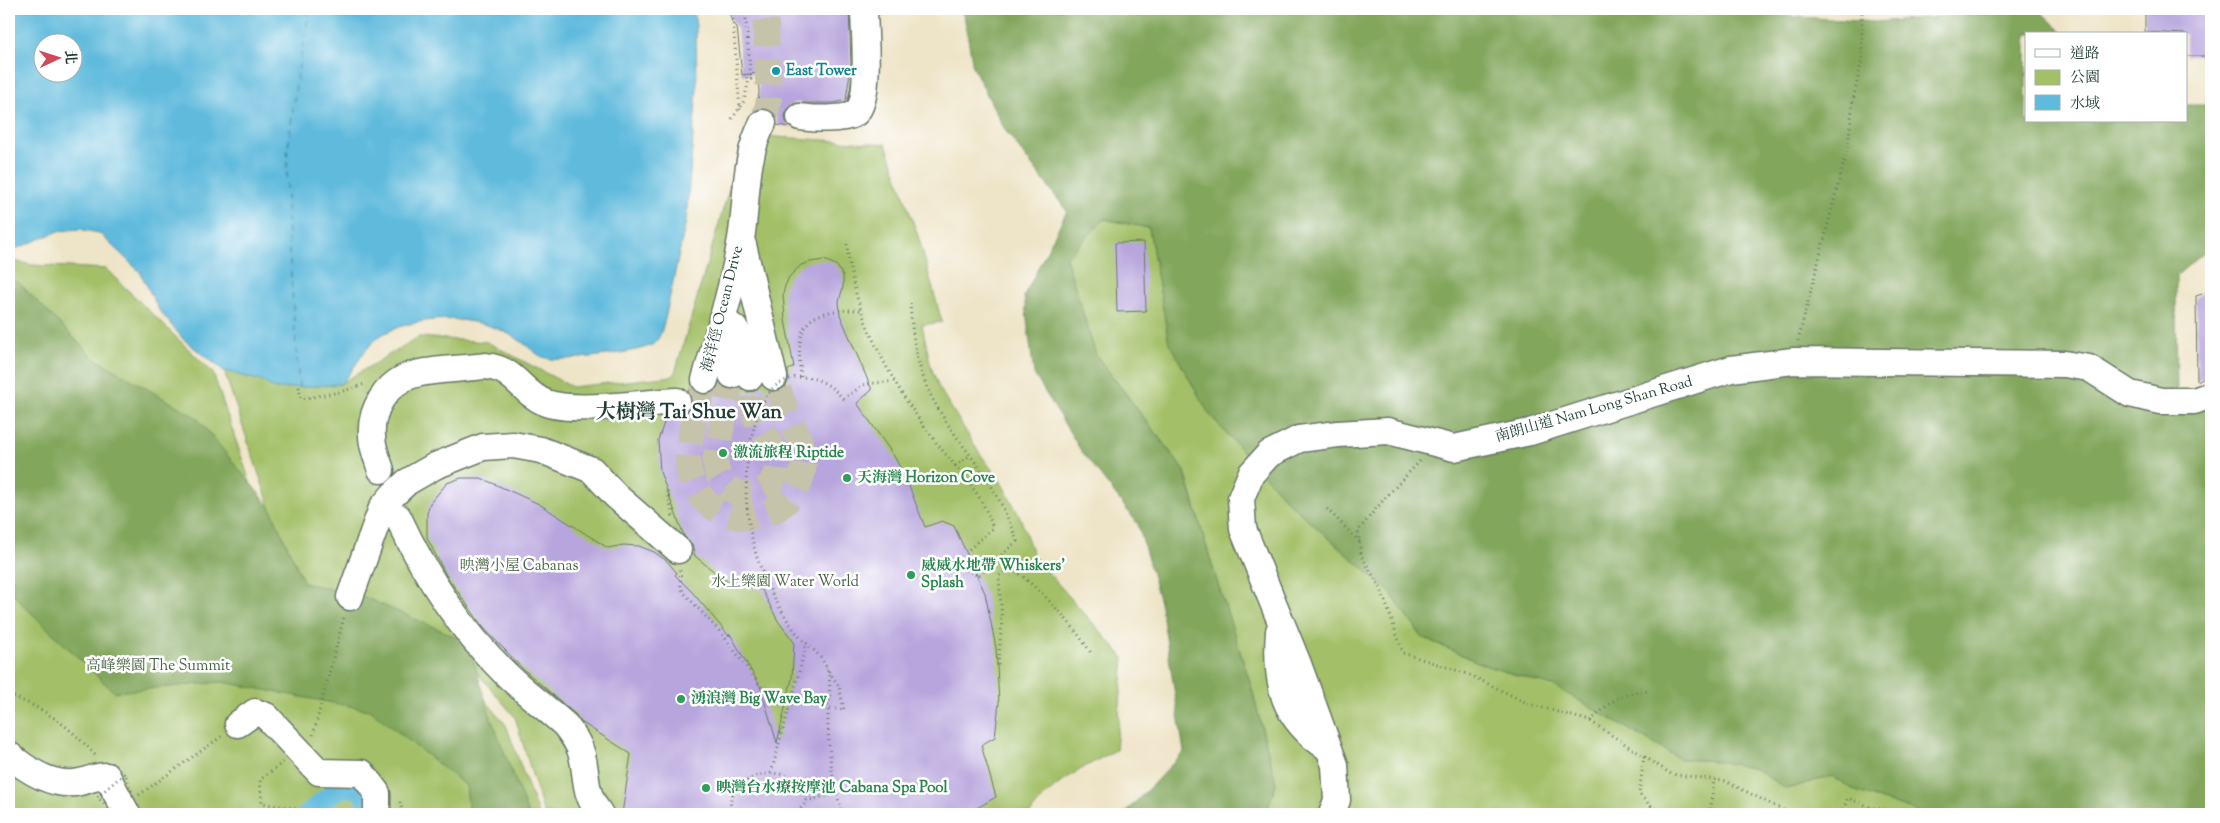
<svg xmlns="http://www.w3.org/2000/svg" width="2220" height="823" font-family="'Sorts Mill Goudy','Noto Serif TC',serif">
<rect width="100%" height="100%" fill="#fff"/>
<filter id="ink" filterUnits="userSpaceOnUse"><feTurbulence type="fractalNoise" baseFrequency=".02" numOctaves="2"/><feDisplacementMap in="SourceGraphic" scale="10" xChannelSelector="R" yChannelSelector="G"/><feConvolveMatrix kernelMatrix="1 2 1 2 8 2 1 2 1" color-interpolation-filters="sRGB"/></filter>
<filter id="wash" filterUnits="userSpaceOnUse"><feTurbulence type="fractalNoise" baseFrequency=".0096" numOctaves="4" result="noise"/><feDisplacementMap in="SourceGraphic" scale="20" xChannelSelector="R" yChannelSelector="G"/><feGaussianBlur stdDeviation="1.12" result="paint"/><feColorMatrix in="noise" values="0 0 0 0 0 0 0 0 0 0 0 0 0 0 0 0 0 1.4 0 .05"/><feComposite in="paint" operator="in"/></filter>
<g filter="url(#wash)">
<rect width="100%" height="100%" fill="#eee4c7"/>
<g fill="#a3c067" stroke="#617e4e">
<path d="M745 135 886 144 919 239 942 322 922 325 931 367 939 388 978 451 1001 482 1020 517 1034 557 1124 658 1116 750C1084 767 1050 784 1030 814H544L515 717 441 630 304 583 270 507 224 371 262 381 275 389 340 384 419 337 487 342 572 387 674 376Z"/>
<path d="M1104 219 1149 228 1169 343 1289 503 1389 591 1422 637 1487 666 1556 687 1680 759 1718 761 1756 769 1786 789 1832 776 1856 791 1924 814H1265L1276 783 1251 685 1213 569 1185 471 1096 355 1066 258Z"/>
<path d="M9 260 32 265 106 269 213 373 288 594 436 640 506 725 538 814H9Z"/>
</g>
<g fill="#82a65c" stroke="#507248">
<path d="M963 9H1710L1715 11 1874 22 2038 9 2064 34H2026V121H2186V105H2211V246L2176 276 2177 412 2211 398V814H1924L1856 791 1832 776 1786 789 1756 769 1718 761 1680 759 1556 687 1487 666 1422 637 1389 591 1289 503 1209 414 1169 343 1149 228 1104 219 1066 258 1096 355 1184 471 1213 569 1251 685 1276 784 1266 814H1124L1184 752 1161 606 1138 524 1080 449 1034 374 1024 296 1067 211 1005 130 973 67Z"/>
<path d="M9 273 94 358 196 417 270 507 304 583 362 596 468 642 490 715 528 814H469L466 786 370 710 223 682 114 692 21 603 9 588Z"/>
</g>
<path fill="#5fbadc" stroke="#3f7c88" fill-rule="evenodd" d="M9 9H693L696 26 697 89 686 221 665 319C663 326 661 336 655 343 647 352 566 361 551 359 538 358 530 347 519 340 482 315 425 313 385 333 368 341 354 370 341 384L275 389 262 381 224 371 183 339 159 310 140 272 99 233 79 229 59 231 18 248H9ZM42 42H72V72H42Z"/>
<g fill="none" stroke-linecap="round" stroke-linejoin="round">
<path stroke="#5fbadc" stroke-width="19" d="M307 814C320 803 346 775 363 794 368 799 369 805 367 811"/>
<path stroke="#326266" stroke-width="1" stroke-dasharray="6 5" stroke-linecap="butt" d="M299 387 287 222V156L297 77 310 9"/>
</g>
<g id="blocks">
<g fill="#b7a5dd">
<path d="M728 9H849L851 65 846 100 834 103H794L788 108 785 115 786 122 790 127 777 125 775 115 770 110 762 108 757 110 759 93 758 73 742 75 737 27 732 22Z"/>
<path d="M2145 9H2211V56H2186V34L2145 32Z"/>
<path d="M1144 242 1146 311 1117 312 1115 243Z"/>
<path d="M824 260 836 265 843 275V287L839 301 840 315 872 390 857 403 894 456 907 481 925 527 942 521 954 526 985 593 996 648 999 703 995 737 981 745 996 797 967 814H622L631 754 581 722 575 714 522 668 483 627 446 575 427 538V513L430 503 447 483 461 478H481L539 504 608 548 623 545 639 546 654 552 667 561 677 573 675 575 693 593 729 636 730 634 760 686 777 743 792 678 794 642 778 621 762 590 735 584 723 579 695 556 692 545 684 536 660 472 658 440 666 417 685 414 690 408 692 399 688 391 692 387 700 394 708 395 716 390 720 383 728 389 739 388 747 392 755 391 762 385 770 391H778L785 388 788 381V370L794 367 785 320 783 294 785 286 789 277 801 265 810 262Z"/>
<path d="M2211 291V374L2197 381 2196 296Z"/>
</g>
</g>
</g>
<g filter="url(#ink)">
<use href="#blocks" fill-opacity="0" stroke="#677767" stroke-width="1"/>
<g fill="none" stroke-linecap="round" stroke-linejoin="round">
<g stroke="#c5c3aa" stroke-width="26" stroke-dasharray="26 13" stroke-linecap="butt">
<path d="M763 123 769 101 765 9"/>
<path d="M732 375 715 461C717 494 758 509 774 478 785 455 762 436 755 415 751 402 750 390 750 377"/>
<path d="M705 380C699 406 684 445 689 470 703 539 804 529 804 459 804 443 796 433 790 420 784 406 779 391 774 377"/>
</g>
<defs>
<g id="minor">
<path d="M800 117C812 119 843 120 854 114 872 103 864 29 864 9"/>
<path d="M743 245 774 377"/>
<path d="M722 318C725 325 729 323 734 328 745 337 734 363 732 375"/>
<path d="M750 377 760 334"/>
<path d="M705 380C718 334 733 287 741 239 748 199 743 160 763 123"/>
<path d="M381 470C377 458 372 447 372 436 370 410 386 383 412 375 431 369 464 369 485 366 515 368 521 393 546 403 574 413 646 403 677 401"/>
<path d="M398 517C425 575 458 627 504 672 523 691 545 707 565 725 572 734 579 743 582 755 588 779 583 792 600 814"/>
<path d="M350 597 382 508 393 495 407 482 435 466 483 447 513 445 541 450 592 470 616 496 678 550"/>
<path d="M1279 631C1275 683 1283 719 1328 748"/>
<path d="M238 724 255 712 266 716 319 772 362 773 377 793V814"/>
<path d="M9 755C28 771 54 788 80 782 91 780 94 776 107 776L127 814"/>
<path d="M1332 814 1337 800 1335 765 1298 664 1243 529 1241 498 1251 474 1269 454 1299 439 1338 434 1388 431 1454 448 1530 432 1731 369 1793 361 2064 364 2089 368 2130 394 2161 401H2194L2211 395"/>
</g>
</defs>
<use href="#minor" stroke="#677767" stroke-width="29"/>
<g stroke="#677767" stroke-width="3" stroke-dasharray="1 4" stroke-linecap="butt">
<path d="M732 9 740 110"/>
<path d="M740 9 741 19"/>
<path d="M745 9 751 79H747L746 74"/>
<path d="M732 119 744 101 749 79"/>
<path d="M847 244C852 316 895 390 939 446 960 473 983 494 993 528L966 552"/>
<path d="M910 303C912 333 916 362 928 389 944 426 973 455 993 489 1003 506 1010 523 1017 541L978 576C963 566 951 567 935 572"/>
<path d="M1798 341 1848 146 1853 100 1862 59V9"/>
<path d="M801 377C795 324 805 309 860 310"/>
<path d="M299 387 301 399 340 392 365 384"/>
<path d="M843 399 865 384 896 381"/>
<path d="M1420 461 1385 498 1358 531 1361 555 1381 589 1403 653 1468 674 1529 704 1590 721 1671 774 1725 781 1791 814"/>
<path d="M955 466 969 456"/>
<path d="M667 491 673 517"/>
<path d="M1327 509 1360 542"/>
<path d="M680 570 681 587 684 593 722 634 767 694 786 702 844 710 839 686 826 668"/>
<path d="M998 665 1002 621 999 576 1011 567C1043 592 1069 619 1091 653"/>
<path d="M9 695C47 710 68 725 96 756"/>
<path d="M1590 721C1613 701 1617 693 1649 691"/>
<path d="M313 735 344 617"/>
<path d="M1644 756 1639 794 1653 808 1675 811 1680 814"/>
<path d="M283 762 260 780 262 803C279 807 298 807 313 814"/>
<path d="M139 795 222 736"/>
<path d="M806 801 837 793"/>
<path d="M400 802 403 814"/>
<path d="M734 814C729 806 729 797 736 790 778 747 835 799 790 814"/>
<path d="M1710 814 1714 779"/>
<path d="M1841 814 1848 798 1873 808 1891 810 1898 814"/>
</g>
<use href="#minor" stroke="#fff" stroke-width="26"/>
<g stroke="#677767" stroke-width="3" stroke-dasharray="1 4" stroke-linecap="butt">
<path d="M843 399C831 384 813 374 793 378 769 383 762 402 755 424 736 488 748 560 785 616 789 623 795 632 801 638 812 649 823 656 828 672 832 687 828 703 828 718 828 751 832 783 843 814"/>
<path d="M771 773 807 643"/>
<path d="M115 814 97 797 125 773 134 799"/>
</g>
</g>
</g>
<circle fill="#0f9aa8" stroke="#fff" stroke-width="2" cx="776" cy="71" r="5"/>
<g fill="#2e9e5b" stroke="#fff" stroke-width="2">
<circle cx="723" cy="453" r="5"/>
<circle cx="847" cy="478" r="5"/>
<circle cx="911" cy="575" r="5"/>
<circle cx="681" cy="699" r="5"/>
<circle cx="706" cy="788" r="5"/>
</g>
<g text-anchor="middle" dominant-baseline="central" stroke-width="5" stroke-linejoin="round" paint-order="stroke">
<g font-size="15" font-weight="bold" fill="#0d838f" stroke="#fff" text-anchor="start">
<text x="786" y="71">East Tower</text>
</g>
<g font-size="15" fill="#1f3d34" stroke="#fff">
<text transform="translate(723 309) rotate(-76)">海洋徑 Ocean Drive</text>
<text transform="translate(1594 410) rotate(-16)">南朗山道 Nam Long Shan Road</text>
</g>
<g font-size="15" font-weight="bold" fill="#27864d" stroke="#fff" text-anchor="start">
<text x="733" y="453">激流旅程 Riptide</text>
<text x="857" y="478">天海灣 Horizon Cove</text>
<text x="921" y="566">威威水地帶 Whiskers'<tspan x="921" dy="17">Splash</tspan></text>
<text x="691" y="699">湧浪灣 Big Wave Bay</text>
<text x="716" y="788">映灣台水療按摩池 Cabana Spa Pool</text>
</g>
<g font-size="15" fill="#476443" stroke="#fff">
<text x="519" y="566">映灣小屋 Cabanas</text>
<text x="785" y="582">水上樂園 Water World</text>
<text x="158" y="666">高峰樂園 The Summit</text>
</g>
<g font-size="20" font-weight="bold" fill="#1f3d34" stroke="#fff">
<text x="689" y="413">大樹灣 Tai Shue Wan</text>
</g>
</g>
<rect width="2220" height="823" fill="none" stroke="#fff" stroke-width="30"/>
<rect x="2025" y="32" width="162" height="90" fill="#ffffff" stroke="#a5b1ae"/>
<rect x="2035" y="49" width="25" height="8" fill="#ffffff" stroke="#a5b1ae"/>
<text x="2070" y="58" font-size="15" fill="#1f3d34">道路</text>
<rect x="2035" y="70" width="25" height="15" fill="#a3c067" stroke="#a5b1ae"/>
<text x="2070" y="82" font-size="15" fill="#1f3d34">公園</text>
<rect x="2035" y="95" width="25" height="15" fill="#5fbadc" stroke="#a5b1ae"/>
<text x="2070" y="108" font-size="15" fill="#1f3d34">水域</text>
<g transform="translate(58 58) rotate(86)"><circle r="24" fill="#ffffff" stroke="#a5b1ae"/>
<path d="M0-4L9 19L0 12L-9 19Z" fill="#d1495b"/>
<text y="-8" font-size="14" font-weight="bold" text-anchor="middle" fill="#1f3d34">北</text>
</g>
</svg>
